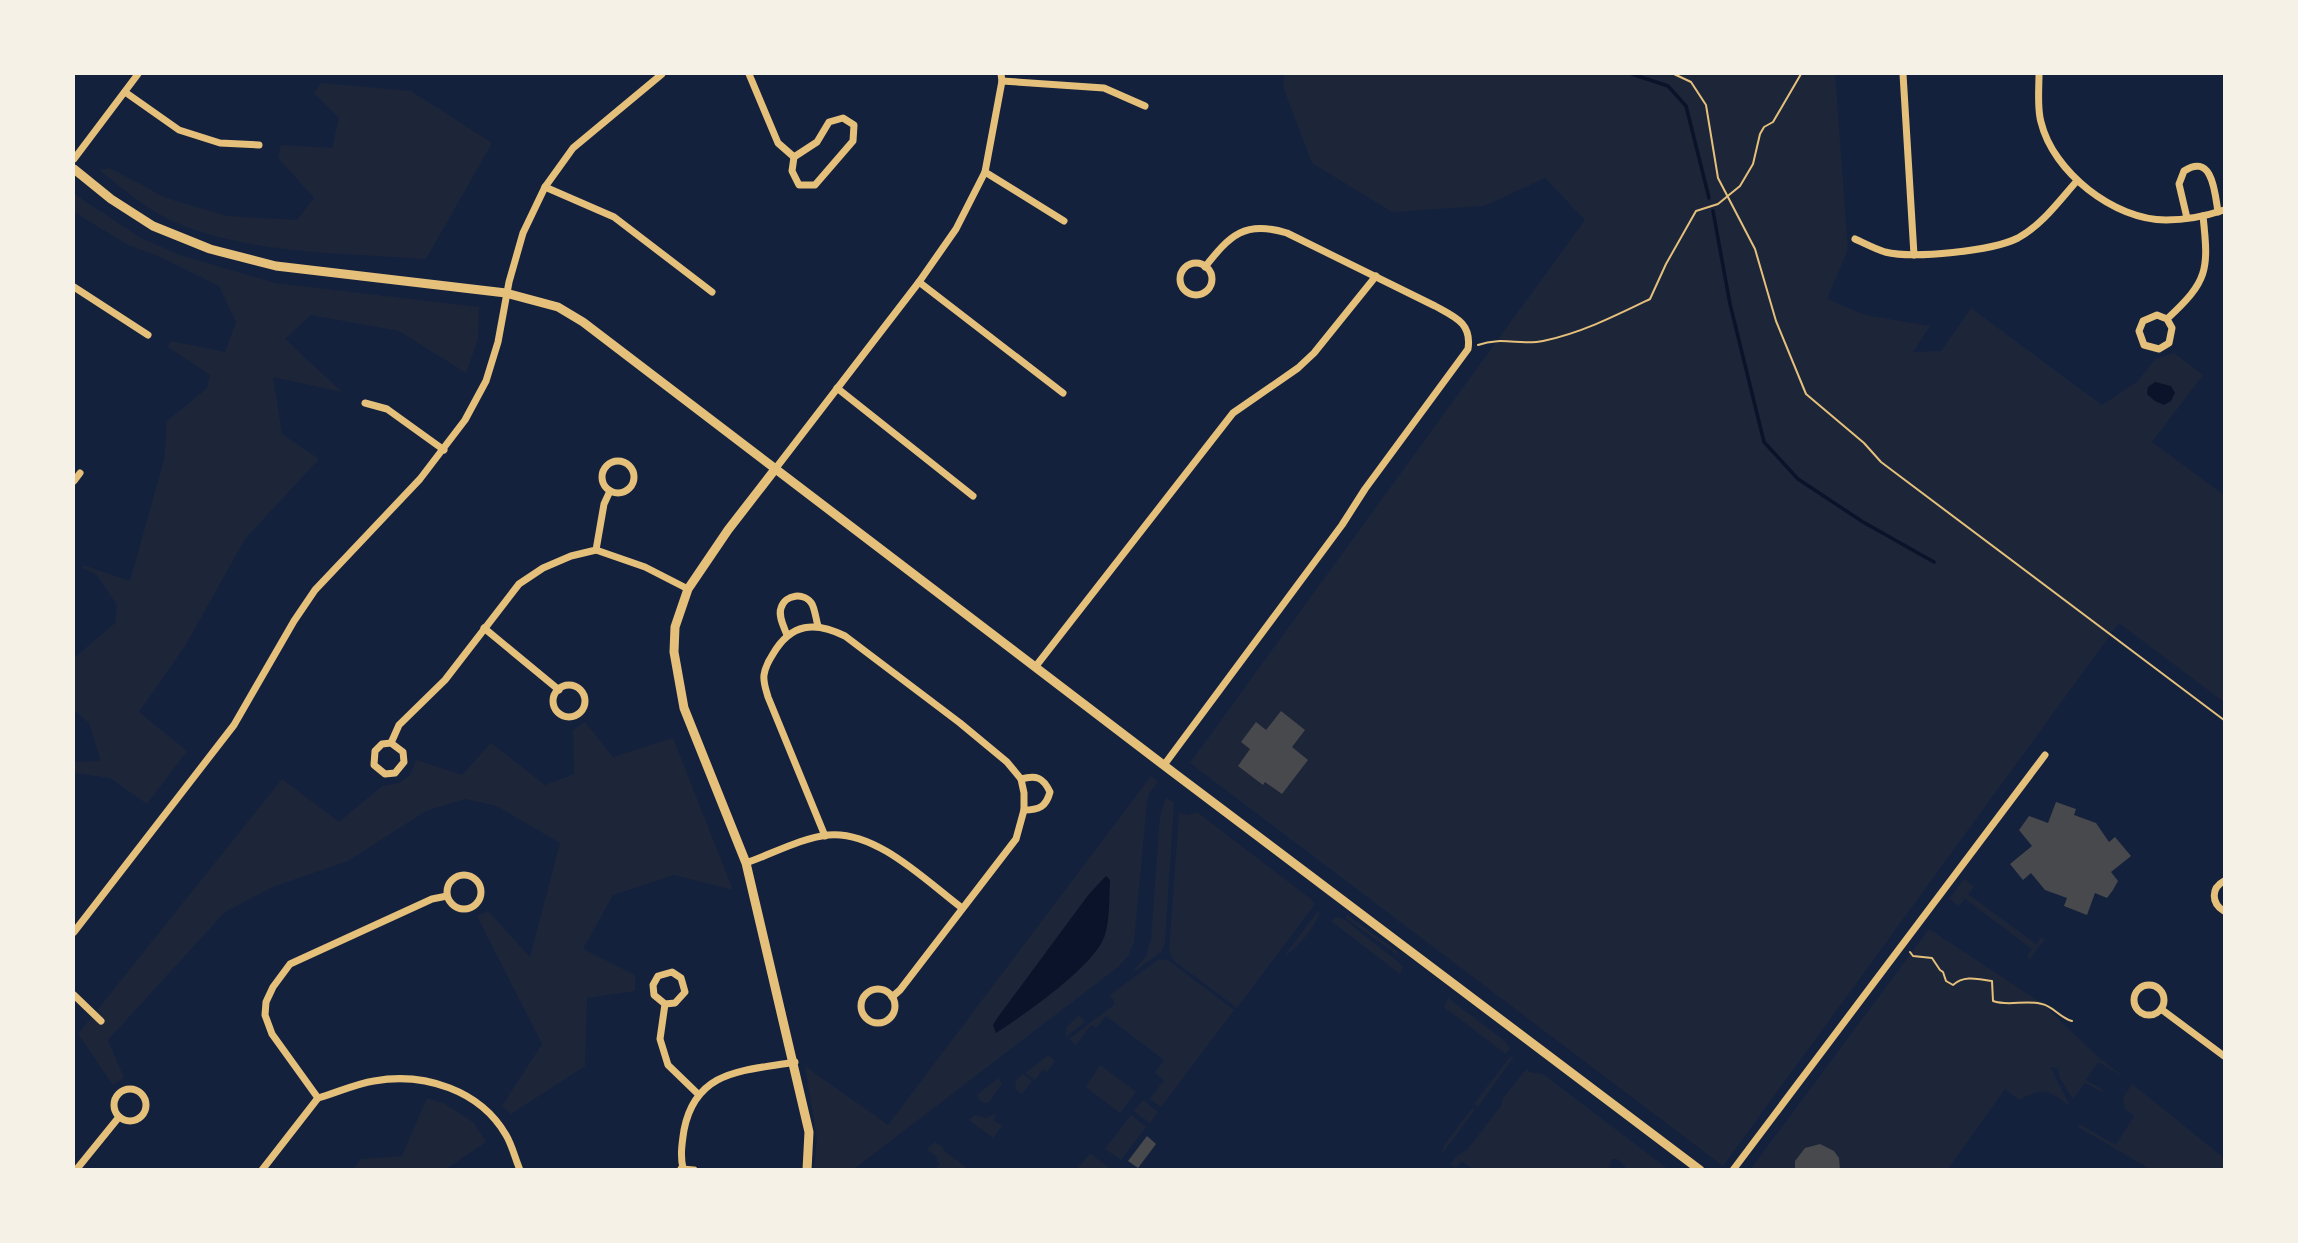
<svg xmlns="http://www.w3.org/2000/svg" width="2298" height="1243" font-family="'Noto Sans',sans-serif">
<rect width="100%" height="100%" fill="#14213d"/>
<g fill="#1d2539">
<path d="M1284 74H1835L1848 249 1827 299 1865 315 1930 326 1913 352 1941 351 1971 308 2102 405 2138 381 2155 359 2174 353 2203 375 2152 442 2224 495V702L2119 623 1723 1166 1190 763 1585 220 1545 178 1484 206 1392 212 1312 163 1283 87Z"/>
<path d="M321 83 411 91 492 143 426 259C347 253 252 254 179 224 149 212 124 189 99 170L110 168 166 198 227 216 297 220 314 198 278 158 281 145 332 148 339 118 314 93Z"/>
<path d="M74 194 141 238 180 255 275 283 479 307 478 339 466 373 399 331 311 315 285 339 342 392 273 377 282 434 319 459 245 539 185 646 139 712 187 751 147 804 110 778 74 773V762L101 761 89 723 74 710V658L115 623 117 605 97 575 82 568 83 565 130 581 164 460 167 421 207 388 210 375 168 347 170 341 225 352 236 322 219 286 158 256 128 245 74 212Z"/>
<path d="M585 722 613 757 673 738 733 890 674 875 613 895 583 949 635 975V991L587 998 585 1066 511 1114 502 1106 542 1044 477 916 488 911 530 957 560 843 497 806 465 799 426 811 348 861 273 887 225 912 108 1040 124 1078 113 1085 78 1034 282 779 339 822 382 786 399 783 410 775 416 760 462 775 491 743 545 785 574 774 573 730Z"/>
<path d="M1151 776 1158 782 1150 792 1147 802 1134 942 1128 956 1118 967 854 1169H814L817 1138 805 1066 888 1125Z"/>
<path d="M1166 798 1174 802 1165 943 1161 952 1130 975 1146 956 1151 940 1160 816Z"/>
<path d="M1197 812 1312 900 1315 904 1237 1008 1174 961 1169 951 1179 813 1188 815Z"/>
<path d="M1964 879 1974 887 1968 894 2036 944 2042 937 2045 939 2030 959 2027 956 2032 949 1965 899 1959 906 1949 899Z"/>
<path d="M1319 910C1320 922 1296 950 1284 956Z"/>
<path d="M1347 915 1398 952 1396 954 1346 918Z"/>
<path d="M1337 917 1345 920 1397 961 1403 967 1400 974 1331 921Z"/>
<path d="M1929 929 2043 1004 2098 1057 2125 1078 2098 1062 2086 1080 2103 1090 2102 1092 2085 1083 2073 1099 2060 1078 2057 1068 2050 1067 2070 1106C2046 1090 2046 1086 2019 1100L2005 1089 1948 1169 1750 1170Z"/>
<path d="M1159 959 1168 960 1234 1010 1161 1107 1150 1099 1164 1080 1155 1073 1164 1060 1106 1016 1096 1028 1091 1025 1076 1045 1069 1039 1115 1004 1110 995Z"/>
<path d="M1448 998 1505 1041 1510 1048 1506 1054 1444 1007Z"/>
<path d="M1079 1015 1085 1022 1066 1037V1028Z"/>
<path d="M1048 1055 1055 1061 1047 1072 1043 1070 1035 1080 1025 1073Z"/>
<path d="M1514 1056 1478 1107 1474 1104 1510 1057Z"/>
<path d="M1100 1065 1136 1092 1120 1113 1086 1087Z"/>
<path d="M1527 1068 1529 1072 1543 1074 1668 1169H1625V1166L1617 1159H1612L1608 1170H1474L1462 1161 1455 1168 1450 1164 1458 1155 1467 1150 1501 1106 1503 1098Z"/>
<path d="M1023 1074 1032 1081 1022 1094 1015 1089 1016 1080Z"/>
<path d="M997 1079H999L1002 1084 988 1103 981 1102 977 1095Z"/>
<path d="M2132 1084 2224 1158V1169H2150L2078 1127 2079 1124 2116 1145 2134 1116 2125 1109 2123 1098Z"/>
<path d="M427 1098 445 1104 473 1122 486 1142 446 1169H353L361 1159 402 1156Z"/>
<path d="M1143 1100 1158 1112 1150 1123 1134 1111Z"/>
<path d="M1472 1108 1475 1110 1441 1155 1445 1144Z"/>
<path d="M997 1114 993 1120 1002 1126 993 1138 969 1120 975 1115 985 1118Z"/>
<path d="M1131 1115 1146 1127 1121 1160 1105 1149Z"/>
<path d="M935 1142 944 1148 943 1150 968 1169H935L940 1164 937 1161 938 1158 927 1149Z"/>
<path d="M1090 1153 1109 1168 1108 1169H1077Z"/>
</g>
<g fill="#0b132b">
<path d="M2155 382 2171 386 2175 393 2171 401 2164 405 2155 401 2147 394 2148 387Z"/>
<path d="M1106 876 1110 880C1109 898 1110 917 1105 935 1096 965 1024 1015 996 1033L993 1025 998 1017 1089 894Z"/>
</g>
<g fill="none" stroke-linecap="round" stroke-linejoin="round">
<g stroke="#0b132b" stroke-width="3.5">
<path d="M1632 74 1668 86 1686 106 1709 198"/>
<path d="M1713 211 1730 304 1764 442 1798 479 1863 522 1934 562"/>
</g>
</g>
<g fill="#48494c">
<path d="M1281 711 1305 730 1292 747 1308 760 1282 794 1265 782 1263 785 1238 766 1250 749 1241 742 1256 722 1266 730Z"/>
<path d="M2056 802 2076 809 2074 815 2096 823 2109 842 2115 837 2131 856 2111 872 2118 881 2113 890 2107 898 2095 893 2087 915 2064 906 2067 898 2045 890 2031 873 2023 880 2010 864 2032 846 2019 830 2029 816 2048 823Z"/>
<path d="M1147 1136 1156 1144 1138 1168 1128 1161Z"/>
<path d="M1820 1144 1834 1151 1839 1158 1840 1170H1795V1161L1805 1148Z"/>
</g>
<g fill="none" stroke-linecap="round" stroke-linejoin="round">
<g stroke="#e5c07b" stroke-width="2">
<path d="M1674 74 1691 82 1706 105 1718 178 1755 249 1776 321 1806 394 1864 443 1881 462 2224 720"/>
<path d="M1478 345C1502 336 1521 346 1543 341 1581 333 1615 316 1650 299L1666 264 1696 211 1718 204 1740 186 1753 164 1760 134 1764 127 1773 122 1801 74"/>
<path d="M1910 952 1913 956 1932 958 1940 970 1943 972 1946 981 1953 985C1964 975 1978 979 1992 981L1993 1001C2010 1007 2025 999 2042 1004 2053 1006 2060 1018 2072 1021"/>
</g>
<g stroke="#e5c07b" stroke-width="7">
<path d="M749 74 778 143 794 157"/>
<path d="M1903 74 1914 255"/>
<path d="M2039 74C2039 89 2037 108 2041 122 2053 172 2114 220 2166 220 2186 220 2206 216 2224 210"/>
<path d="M1002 81 1104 88 1145 106"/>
<path d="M125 92 179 130 220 143 259 145"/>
<path d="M843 118 854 125 853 141 815 185H799L792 171 794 157 817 142 829 122Z"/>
<path d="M74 159 138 74"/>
<path d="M985 172 1064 221"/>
<path d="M545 187 614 217 712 292"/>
<path d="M2187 218 2179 184 2184 171C2213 152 2215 194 2218 212"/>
<path d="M1855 239C1864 243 1875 249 1885 252 1914 259 1992 251 2018 238 2042 225 2059 201 2076 182"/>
<circle cx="1196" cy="279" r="16"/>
<path d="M919 282 1063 393"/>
<path d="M74 287 148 335"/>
<path d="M2167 319 2172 328 2169 343 2159 349 2144 345 2139 331 2143 321 2157 315 2167 319C2208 281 2209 271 2203 216"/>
<path d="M837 388 973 496"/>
<path d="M365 403 387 409 444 450"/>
<circle cx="618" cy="477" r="16"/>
<path d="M776 468 919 282 956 229 985 172 1002 81 1001 74"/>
<path d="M74 481 80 473"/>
<path d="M596 550 645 567 688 589"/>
<path d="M484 628 559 690"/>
<path d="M787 635C784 627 778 616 781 608 785 594 805 592 812 604 815 610 816 619 818 626"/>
<path d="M1036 666 1233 413 1298 368 1314 353 1376 276"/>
<circle cx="569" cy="701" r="16"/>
<path d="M391 743 403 752 404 762 395 773 385 774 374 765 375 751 382 744 391 743 399 725 445 680 519 584 543 568 571 556 596 550 604 504 610 491"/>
<path d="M1164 765 1342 525 1365 489 1468 349C1472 323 1455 317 1435 306L1287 233C1245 220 1230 235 1205 267"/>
<path d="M1021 779C1036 775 1043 777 1050 792 1046 807 1039 810 1024 810"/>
<path d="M825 836 768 697C766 690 763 682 764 675 765 668 769 660 773 654 791 623 815 621 845 636L960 723 1007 762 1021 779 1024 793V810L1016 839 900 990 892 997"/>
<path d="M746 863C772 854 801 838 828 835 876 830 926 881 962 908"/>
<circle cx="464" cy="892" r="17"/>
<path d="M2224 881C2211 888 2211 903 2224 911"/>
<path d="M447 896 432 899 290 964 273 987 266 1002 265 1015 272 1034 318 1098C336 1093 355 1084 374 1081 424 1072 480 1090 506 1135 512 1145 515 1158 520 1170"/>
<path d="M74 932 234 725 294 621 315 590 420 479 465 420 486 381 498 342 509 282 523 233 545 187 573 148 662 74"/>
<circle cx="2149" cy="1000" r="15"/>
<circle cx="878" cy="1006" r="17"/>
<path d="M74 995 101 1021"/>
<path d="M665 1004 654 995 653 985 658 976 672 972 681 978 685 992 675 1003 665 1004 660 1039 668 1065 698 1094"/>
<path d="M2161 1009 2224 1056"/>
<circle cx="130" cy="1105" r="16"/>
<path d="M683 1168C680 1156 682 1143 684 1130 696 1069 744 1071 795 1062"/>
<path d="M681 1169 694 1170"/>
<path d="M76 1170 119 1117"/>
<path d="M262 1170 318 1098"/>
<path d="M1733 1170 2045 755"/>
</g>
<g stroke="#e5c07b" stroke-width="9">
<path d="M74 169 111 199 153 226 210 249 276 266 506 293 558 307 583 322 1174 773 1700 1170"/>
<path d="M776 468 728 530 688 589 675 627 674 652 684 708 746 863 809 1132 807 1170"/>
</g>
</g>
<rect width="2298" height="1243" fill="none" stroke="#f6f1e7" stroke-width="150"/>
</svg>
